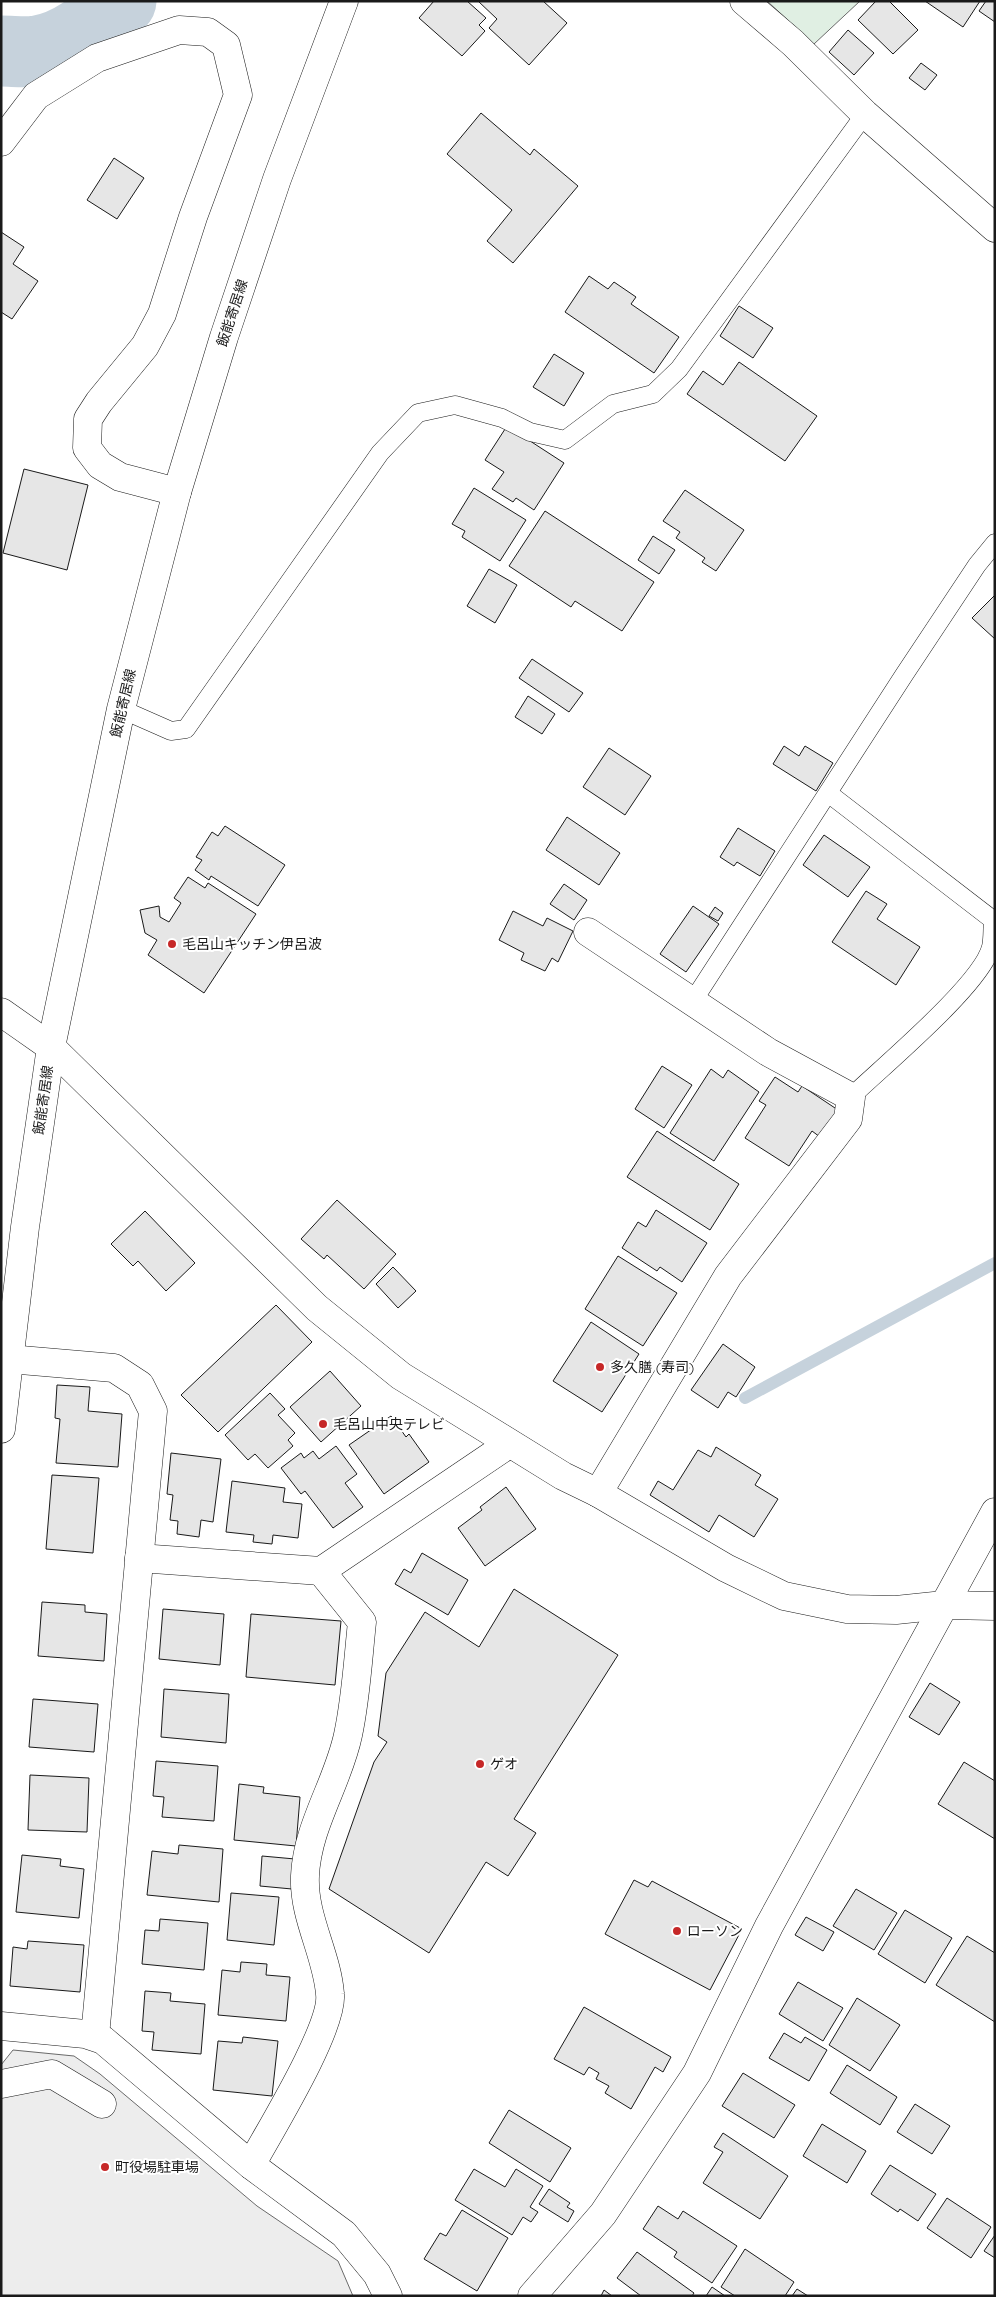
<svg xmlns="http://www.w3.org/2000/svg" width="996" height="2297" font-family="Quicksand,'Noto Sans JP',sans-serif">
<rect width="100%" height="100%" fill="#fff"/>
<path fill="#e0efe3" stroke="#6a6a6a" d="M767 1H860L814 44Z"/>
<path fill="#ededed" stroke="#6a6a6a" d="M13 2050 74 2056 100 2074 257 2206 338 2261 353 2296H1V2065Z"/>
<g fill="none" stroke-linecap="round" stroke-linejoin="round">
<path stroke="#c6d2dc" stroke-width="12" d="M745 1398 995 1263"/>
<path stroke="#c6d2dc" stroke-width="71" d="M1 51C13 51 26 53 37 51 70 46 97 23 121 1"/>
</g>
<g fill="#e6e6e6" stroke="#1a1a1a">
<path d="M434 1H467L486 18 479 25 485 31 462 56 419 18Z"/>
<path d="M478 1H543L567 23 529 65 489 28 497 19Z"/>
<path d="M876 1H889L918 30 893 54 858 20Z"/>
<path d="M925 1H980L963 27Z"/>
<path d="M986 1H995V22L979 11Z"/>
<path d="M848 30 874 53 854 75 829 52Z"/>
<path d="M921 63 937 75 925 90 909 78Z"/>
<path d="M481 113 530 155 534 149 578 186 513 263 487 241 512 210 447 154Z"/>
<path d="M114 158 144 178 117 219 87 200Z"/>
<path d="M1 232 24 247 13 264 38 281 12 319 1 312Z"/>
<path d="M589 276 608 289 614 282 636 297 631 304 679 337 654 373 565 312Z"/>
<path d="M739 306 773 328 753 358 720 336Z"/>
<path d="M554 354 584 373 564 406 533 387Z"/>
<path d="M739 362 817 416 785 461 687 394 703 371 723 385Z"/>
<path d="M507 426 564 463 534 510 516 498 513 502 492 489 504 472 485 460Z"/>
<path d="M24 469 88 485 67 570 3 553Z"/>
<path d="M474 488 526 520 500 561 462 537 465 531 452 524Z"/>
<path d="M685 490 744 530 716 571 702 562 705 558 676 538 680 532 663 521Z"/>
<path d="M545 511 654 582 622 631 575 601 571 607 509 566Z"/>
<path d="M653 536 675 550 659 574 638 560Z"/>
<path d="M489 569 517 585 495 623 467 606Z"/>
<path d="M995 595V639L972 618Z"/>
<path d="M532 659 583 693 569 712 519 678Z"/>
<path d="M528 696 555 714 542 734 515 717Z"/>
<path d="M784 746 799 756 805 746 833 763 816 791 773 764Z"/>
<path d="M609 748 651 776 625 815 583 787Z"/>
<path d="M567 817 620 853 599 885 546 850Z"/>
<path d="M225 826 285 865 258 906 211 876 209 880 195 870 202 860 196 857 212 832 218 836Z"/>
<path d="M738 828 775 851 760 876 737 862 734 866 720 857Z"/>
<path d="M824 835 870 867 848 897 803 865Z"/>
<path d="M188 877 205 888 208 883 256 914 204 993 148 955 157 940 145 933 140 910 159 906 160 917 169 922 181 903 174 898Z"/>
<path d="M564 884 587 900 574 920 550 904Z"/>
<path d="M866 891 887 904 877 919 920 947 896 985 832 942Z"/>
<path d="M693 906 719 924 686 972 660 954Z"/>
<path d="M715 907 723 913 718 921 709 916Z"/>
<path d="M513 911 543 926 547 918 573 931 558 962 552 958 545 971 521 960 524 953 499 940Z"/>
<path d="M662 1066 692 1085 664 1128 635 1109Z"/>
<path d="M711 1069 723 1078 728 1070 759 1092 714 1161 670 1133Z"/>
<path d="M775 1077 798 1092 802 1086 838 1110 820 1137 812 1131 789 1166 745 1138 766 1105 759 1101Z"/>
<path d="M657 1131 739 1184 710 1230 627 1177Z"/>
<path d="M337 1200 396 1254 364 1289 327 1255 324 1259 301 1239Z"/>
<path d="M656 1210 707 1243 682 1282 660 1267 657 1271 622 1248 638 1222 646 1227Z"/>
<path d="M145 1211 195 1263 166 1291 138 1261 133 1266 111 1244Z"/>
<path d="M618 1256 677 1293 643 1346 585 1309Z"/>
<path d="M393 1267 416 1291 398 1308 376 1284Z"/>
<path d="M276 1305 312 1342 218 1432 181 1395Z"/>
<path d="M591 1322 639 1354 602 1412 553 1381Z"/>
<path d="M723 1344 755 1367 736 1397 728 1392 718 1408 691 1390Z"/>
<path d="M330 1371 361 1406 321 1442 290 1407Z"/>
<path d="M57 1385 90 1387 88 1411 122 1414 118 1467 56 1463 60 1419 55 1418Z"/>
<path d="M270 1393 285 1409 278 1415 295 1433 288 1440 293 1446 268 1468 255 1454 248 1460 225 1435Z"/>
<path d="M391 1416 406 1437 409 1434 429 1462 384 1494 349 1445Z"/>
<path d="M336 1446 357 1474 345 1483 363 1507 333 1528 305 1491 301 1494 281 1468 301 1453 304 1458 313 1451 319 1459Z"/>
<path d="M716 1447 761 1475 755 1485 778 1499 754 1537 719 1515 709 1532 650 1495 658 1481 673 1490 698 1450 711 1457Z"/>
<path d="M171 1453 221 1459 213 1522 201 1520 199 1537 177 1534 178 1521 170 1520 173 1495 167 1494Z"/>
<path d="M52 1475 99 1478 93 1553 46 1549Z"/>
<path d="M232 1481 285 1488 283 1502 302 1504 298 1538 273 1535 272 1544 253 1542 254 1535 226 1532Z"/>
<path d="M506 1487 536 1529 485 1566 458 1528 482 1510 480 1507Z"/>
<path d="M422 1553 468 1580 448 1615 395 1584 404 1569 411 1573Z"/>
<path d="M514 1589 618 1655 514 1819 536 1833 508 1876 486 1862 429 1953 329 1889 374 1762 387 1742 378 1736 386 1673 425 1612 479 1647Z"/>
<path d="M42 1602 85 1605V1612L107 1614 104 1661 38 1656Z"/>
<path d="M163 1609 224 1614 220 1665 159 1659Z"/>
<path d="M251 1614 341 1621 335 1685 246 1677Z"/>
<path d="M930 1683 960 1702 939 1735 909 1717Z"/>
<path d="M164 1689 229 1694 226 1743 161 1737Z"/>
<path d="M33 1699 98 1704 94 1752 29 1747Z"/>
<path d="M156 1761 218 1766 214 1821 162 1817 164 1797 153 1796Z"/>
<path d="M964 1762 995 1781V1839L938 1804Z"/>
<path d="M30 1775 89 1778 87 1832 28 1830Z"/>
<path d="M239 1784 264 1787 263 1793 300 1797 296 1846 234 1840Z"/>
<path d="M179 1845 223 1849 219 1902 147 1895 152 1851 178 1854Z"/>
<path d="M22 1855 61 1859 60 1866 84 1869 79 1918 16 1912Z"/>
<path d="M262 1856 295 1859 292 1889 260 1886Z"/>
<path d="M634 1880 648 1887 652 1881 742 1929 710 1990 605 1934Z"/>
<path d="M856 1889 897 1913 874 1950 833 1926Z"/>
<path d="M231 1893 279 1897 274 1945 227 1940Z"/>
<path d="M905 1910 952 1938 925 1983 878 1954Z"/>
<path d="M806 1917 834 1932 823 1951 795 1935Z"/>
<path d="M160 1919 208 1923 204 1970 142 1964 145 1930 159 1931Z"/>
<path d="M967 1936 995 1953V2022L936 1985Z"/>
<path d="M28 1941 84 1945 80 1992 10 1986 13 1947 27 1949Z"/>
<path d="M241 1962 267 1964 266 1975 290 1977 286 2021 218 2015 222 1970 240 1972Z"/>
<path d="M798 1982 843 2008 823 2041 779 2014Z"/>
<path d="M145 1991 171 1993 170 2001 205 2004 201 2054 152 2050 154 2032 142 2031Z"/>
<path d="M857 1998 900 2025 870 2071 829 2045Z"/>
<path d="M584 2007 671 2057 663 2072 655 2067 631 2109 605 2093 609 2086 596 2079 599 2073 589 2067 584 2075 554 2059Z"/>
<path d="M784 2033 801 2043 805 2037 827 2050 809 2081 769 2058Z"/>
<path d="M243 2037 278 2041 272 2096 213 2090 218 2041 242 2043Z"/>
<path d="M847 2065 897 2097 880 2125 830 2093Z"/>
<path d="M743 2073 795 2105 774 2138 722 2106Z"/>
<path d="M915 2104 950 2126 932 2154 897 2132Z"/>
<path d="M509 2110 571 2148 550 2182 489 2143Z"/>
<path d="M822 2124 866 2151 847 2183 803 2156Z"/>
<path d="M723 2133 788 2176 760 2219 703 2183 723 2152 714 2147Z"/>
<path d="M890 2165 936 2194 918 2221 900 2209 898 2212 871 2194Z"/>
<path d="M474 2169 505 2187 516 2169 543 2186 530 2207 538 2212 531 2222 523 2217 512 2235 455 2200Z"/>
<path d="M549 2189 570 2203 567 2207 574 2211 568 2222 539 2204Z"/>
<path d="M947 2198 991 2227 971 2258 927 2228Z"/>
<path d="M658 2206 678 2219 683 2211 737 2246 712 2283 674 2257 677 2252 643 2229Z"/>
<path d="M462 2210 508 2238 477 2291 424 2259 440 2233 446 2236Z"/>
<path d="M995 2235V2258L984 2251Z"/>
<path d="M745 2249 794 2282 785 2296H735L721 2287Z"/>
<path d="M637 2252 694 2293 692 2296H641L617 2278Z"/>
<path d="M712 2287 725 2296H706Z"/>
<path d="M797 2289 808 2296H792Z"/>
<path d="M604 2290 612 2296H601Z"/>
</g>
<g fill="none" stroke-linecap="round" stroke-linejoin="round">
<defs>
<g id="lane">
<path d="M121 709 171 731 186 729 380 453 418 413 455 405 502 418 530 432 565 440 613 404 653 394 679 369 865 114"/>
<path d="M828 793 993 920C992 929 993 939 991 947 982 984 882 1067 851 1097"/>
<path d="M693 1001 904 675 977 565 995 543"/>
</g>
<g id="street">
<path d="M744 1 793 43 865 114 995 228"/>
<path d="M1 142 36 96 97 58 179 30 208 32 226 45 238 95 193 217 162 314 145 346 99 402 88 419 87 448 100 465 120 477 177 492"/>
<path d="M588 932 768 1052 851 1097 848 1119 728 1276 598 1493"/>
<path d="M1 1012 51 1047"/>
<path d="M9 1359 114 1368 140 1385 153 1411 95 2036"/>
<path d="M139 1558 321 1571 509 1444"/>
<path d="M944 1605 995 1606"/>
<path d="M1 2084 52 2074 102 2104"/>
<path d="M251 2165C269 2132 334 2027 330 1994 327 1954 303 1917 305 1876 307 1826 338 1783 348 1735 356 1698 358 1659 362 1622L321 1571"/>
<path d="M532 2296 603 2214 697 2073 769 1926 995 1512"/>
</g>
<g id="secondary">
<path d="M51 1047 317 1308 401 1376 563 1476 598 1493 726 1568 784 1596 847 1609 896 1610 944 1605"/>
<path d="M1 2026 85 2034 103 2040 251 2165 344 2234 377 2274 388 2296"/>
</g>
<path id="primary" d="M1 1429 25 1227 51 1047 121 709 177 492 224 337 277 179 344 1"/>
</defs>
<use href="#lane" stroke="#1a1a1a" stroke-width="19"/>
<use href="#street" stroke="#1a1a1a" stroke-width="29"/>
<use href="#secondary" stroke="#1a1a1a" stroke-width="29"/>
<use href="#primary" stroke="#1a1a1a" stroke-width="29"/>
<use href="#lane" stroke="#fff" stroke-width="18"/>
<use href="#street" stroke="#fff" stroke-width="28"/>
<use href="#secondary" stroke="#fff" stroke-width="28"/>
<use href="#primary" stroke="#fff" stroke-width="28"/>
</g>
<g fill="#c62828" stroke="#fff" stroke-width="2">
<circle cx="172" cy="944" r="5"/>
<circle cx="600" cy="1367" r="5"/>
<circle cx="323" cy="1424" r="5"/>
<circle cx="480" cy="1764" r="5"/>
<circle cx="677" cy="1931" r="5"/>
<circle cx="105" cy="2167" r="5"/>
</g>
<g text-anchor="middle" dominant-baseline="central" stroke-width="4" stroke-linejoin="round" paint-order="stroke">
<g font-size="14" fill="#1a1a1a" stroke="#fff">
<text transform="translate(232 313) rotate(-72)">飯能寄居線</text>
<text transform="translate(123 703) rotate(-77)">飯能寄居線</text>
<text transform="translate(43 1100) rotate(-82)">飯能寄居線</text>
</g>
<g font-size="14" fill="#1a1a1a" stroke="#fff" text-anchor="start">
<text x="182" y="944">毛呂山キッチン伊呂波</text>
<text x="610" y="1367">多久膳 (寿司)</text>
<text x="333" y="1424">毛呂山中央テレビ</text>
<text x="490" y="1764">ゲオ</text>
<text x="687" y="1931">ローソン</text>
<text x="115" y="2167">町役場駐車場</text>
</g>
</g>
<rect width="996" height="2297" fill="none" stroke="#1a1a1a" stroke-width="5"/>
</svg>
